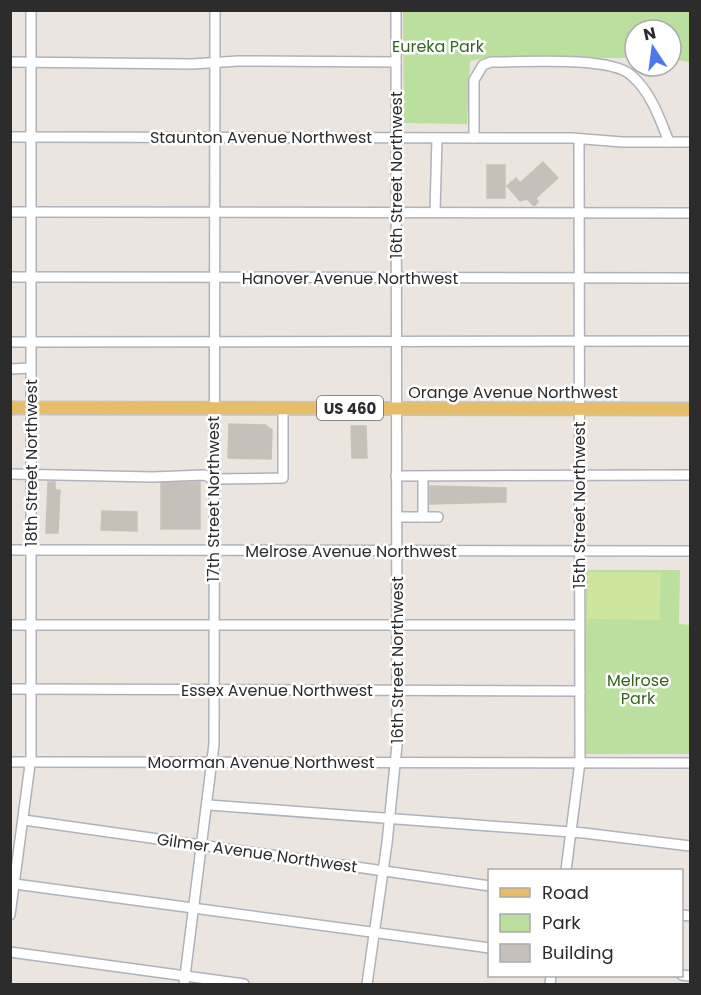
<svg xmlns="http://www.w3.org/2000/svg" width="701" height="995" font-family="Poppins,sans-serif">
<rect width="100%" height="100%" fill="#ece5df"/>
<g fill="#bbdf9f">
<path d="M403 11H690V62L671 59V30H635V58H485L470 61 467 124 404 123Z"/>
<path d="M586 570H680L679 624 690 625V754H585Z"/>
</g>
<path fill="#cde59c" d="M588 572 661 573 660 620 587 619Z"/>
<g fill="#c5c0ba" stroke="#c8c1b9" stroke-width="1.5">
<path d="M543 162 558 178 536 198 538 202 534 206 527 199 520 201 507 186 516 178 520 183Z"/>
<rect x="487" y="165" width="18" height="33"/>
<path d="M229 424 265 425 272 430 271 459 228 458Z"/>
<path d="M351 426H366L367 458H352Z"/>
<path d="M48 482H55V490H60L58 533H46Z"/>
<path d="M200 482V529H161V483Z"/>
<path d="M430 486 506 488V502L430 504Z"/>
<path d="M102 511 137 512V531L101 530Z"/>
</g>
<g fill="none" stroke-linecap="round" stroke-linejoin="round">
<defs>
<g id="minor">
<path d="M10 62 192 64 238 61 396 62"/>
<path d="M10 137 572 138 622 142H690"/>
<path d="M474 138V80L483 65 491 62C522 62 610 56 631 75 651 92 660 119 669 142"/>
<path d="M10 212 690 213"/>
<path d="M435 212 437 138"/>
<path d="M10 277 690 278"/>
<path d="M10 342 690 341"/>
<path d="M10 369 31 368"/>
<path d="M10 474 153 477 204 475 214 479 283 478V408"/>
<path d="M396 476 690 475"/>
<path d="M397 517H423V481"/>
<path d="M423 517H438"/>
<path d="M10 550 690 551"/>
<path d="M10 625H579"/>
<path d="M10 689 580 691"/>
<path d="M10 762 690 763"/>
<path d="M209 805 584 833 690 846"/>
<path d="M24 820 490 886"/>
<path d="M566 870 580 762 579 139"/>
<path d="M15 884 490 948"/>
<path d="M10 915 31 757V10"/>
<path d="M682 915 690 916"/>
<path d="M10 952 244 984"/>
<path d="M682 975 690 976"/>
<path d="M184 984 214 744 215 10"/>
<path d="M367 984 387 843 397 745 396 10"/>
<path d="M550 984 551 976"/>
</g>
<path id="major" d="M10 408 690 409"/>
</defs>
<use href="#minor" stroke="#afb2bb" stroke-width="12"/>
<use href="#major" stroke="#c4c4c4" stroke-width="15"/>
<use href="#minor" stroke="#fff" stroke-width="9"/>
<use href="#major" stroke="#e7bd69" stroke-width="12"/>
</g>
<g text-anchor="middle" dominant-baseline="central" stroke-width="5" stroke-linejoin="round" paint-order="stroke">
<rect fill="#fff" stroke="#6b6b6b" stroke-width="1.5" x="317" y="396" width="66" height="24" rx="4.5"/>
<g font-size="15" font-weight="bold" fill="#2c2c2c">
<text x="350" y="408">US 460</text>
</g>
<g font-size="16" fill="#356420" stroke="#fff">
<text x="438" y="46">Eureka Park</text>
<text x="638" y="680">Melrose<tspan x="638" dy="18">Park</tspan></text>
</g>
<g font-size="16" fill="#2c2c2c" stroke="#fff">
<text x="261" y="137">Staunton Avenue Northwest</text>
<text transform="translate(396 175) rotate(-90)">16th Street Northwest</text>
<text x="350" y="278">Hanover Avenue Northwest</text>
<text x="513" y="392">Orange Avenue Northwest</text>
<text transform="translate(31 463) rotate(-90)">18th Street Northwest</text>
<text transform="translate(213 499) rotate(-90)">17th Street Northwest</text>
<text transform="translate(579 505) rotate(-90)">15th Street Northwest</text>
<text x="351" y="551">Melrose Avenue Northwest</text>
<text transform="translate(397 660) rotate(-90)">16th Street Northwest</text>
<text x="277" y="690">Essex Avenue Northwest</text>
<text x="261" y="762">Moorman Avenue Northwest</text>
<text transform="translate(257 853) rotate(8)">Gilmer Avenue Northwest</text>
</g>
</g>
<rect width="701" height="995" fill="none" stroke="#2c2c2c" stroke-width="24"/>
<rect x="488" y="869" width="195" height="108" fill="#ffffff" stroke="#ababab" stroke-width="1.5"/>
<rect x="500" y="888" width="30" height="9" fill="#e7bd69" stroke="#ababab" stroke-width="1.5"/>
<text x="542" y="899" font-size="18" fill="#2c2c2c">Road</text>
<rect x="500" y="914" width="30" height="18" fill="#bbdf9f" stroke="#ababab" stroke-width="1.5"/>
<text x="542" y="929" font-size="18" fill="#2c2c2c">Park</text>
<rect x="500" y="944" width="30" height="18" fill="#c5c0ba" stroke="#ababab" stroke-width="1.5"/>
<text x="542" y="959" font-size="18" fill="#2c2c2c">Building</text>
<g transform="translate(653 48) rotate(347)"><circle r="28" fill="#ffffff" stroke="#ababab" stroke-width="1.5"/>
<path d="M0-4.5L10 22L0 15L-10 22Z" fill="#4b79ed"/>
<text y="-9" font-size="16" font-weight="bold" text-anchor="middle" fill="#2c2c2c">N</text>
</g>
</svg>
